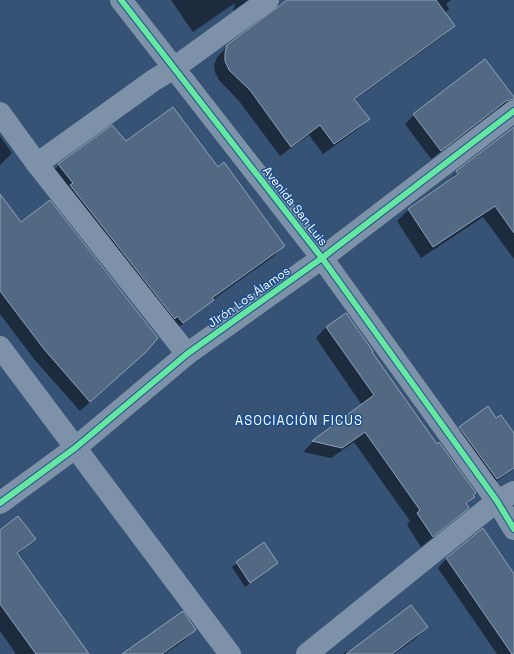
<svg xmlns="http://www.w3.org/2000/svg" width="514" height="654" font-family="'Space Grotesk',sans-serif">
<rect width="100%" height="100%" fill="#365274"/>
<g fill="#0007">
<path d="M171 0H248L233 11 235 3 193 32Z"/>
<path d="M287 0H451L446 4 449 9 444 14 453 26 443 36 354 100 369 119 358 129 323 154 309 135 280 156 239 101 219 80 215 72 214 65 217 57 228 46 270 14 280 4 281 5Z"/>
<path d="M485 61 514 100 506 108 502 107 496 110 431 159 405 124 414 115Z"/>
<path d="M112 127 126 142 284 246 274 256 211 301 202 309 172 332 49 175 59 165Z"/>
<path d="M514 128V259L483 217 421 258 397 221 408 210 445 184 457 172Z"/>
<path d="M0 136 12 153 0 165Z"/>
<path d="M0 196 21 223 146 351 80 411 34 359 0 314Z"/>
<path d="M326 327 371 352 437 445 475 493 472 496 473 497 466 505 468 507 457 518 421 547 407 525 410 521 354 442 331 458 303 452 313 442 362 405 316 338Z"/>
<path d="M460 428 514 435V469L488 487 452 436Z"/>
<path d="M0 531 34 539 17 555 88 654H16L0 631Z"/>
<path d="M447 558 514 575V654H497L438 568Z"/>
<path d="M237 563H277L245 587 232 567Z"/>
<path d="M426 627 415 639 394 654H343L347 651 349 653Z"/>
<path d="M195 630 186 639 165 654H125Z"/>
</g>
<g fill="#526984" stroke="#92a2b6">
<path d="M287 0H436L455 26 354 99 370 119 334 144 320 125 291 147 250 90 229 70 225 61V54L227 45Z"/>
<path d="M485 59 514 97V99L506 101 441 151 413 114Z"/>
<path d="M173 107 218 167 224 162 285 246 212 298 214 300 183 323 177 316 175 319 70 185 73 183 58 164 112 125 126 141Z"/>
<path d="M514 127V233L495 206 433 247 408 209 458 174 456 171Z"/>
<path d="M0 194 21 222 50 200 158 338 146 352 90 402 44 349 0 291Z"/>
<path d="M346 313 373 351 372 352 437 444 439 442 476 493 473 495 475 497 466 503 469 508 433 537 417 513 420 510 365 432 342 448 312 441 374 395 326 327Z"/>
<path d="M488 406 496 418 501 415 514 433V468L497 479 459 427Z"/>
<path d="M18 516 36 539 17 553 89 654H36L0 604V530Z"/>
<path d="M483 528 514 574V654H512L446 558Z"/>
<path d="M264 542 278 563 250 583 236 562Z"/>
<path d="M411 605 428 627 392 654H346Z"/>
<path d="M183 611 196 630 162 654H122Z"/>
</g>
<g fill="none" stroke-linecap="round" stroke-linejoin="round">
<g stroke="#7d92a8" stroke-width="22">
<path d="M121 0 322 258 497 501 514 529"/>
<path d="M0 113 37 164 187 354"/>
<path d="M37 164 154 80 174 68 268 0"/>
<path d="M0 347 230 654"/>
<path d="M0 503 75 448 187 354 322 258 514 111"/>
<path d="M307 654 497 501 514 492"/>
</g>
<defs>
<g id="cycleway">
<path d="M121 0 322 258 497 501 514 529"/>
<path d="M0 503 75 448 187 354 322 258 514 111"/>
</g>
</defs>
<use href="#cycleway" stroke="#1b4f8f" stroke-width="8"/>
<use href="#cycleway" stroke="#66e7a1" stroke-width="6"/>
</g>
<g text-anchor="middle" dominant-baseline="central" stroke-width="3" stroke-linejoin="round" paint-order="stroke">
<g font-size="12" fill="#fff" stroke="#1b4f8f">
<text transform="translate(295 206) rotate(52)">Avenida San Luis</text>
<text transform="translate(249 297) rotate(-35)">Jirón Los Álamos</text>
</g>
<g font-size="13" letter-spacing="1" fill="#fff" stroke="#1b4f8f">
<text x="299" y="420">ASOCIACIÓN FICUS</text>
</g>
</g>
</svg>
